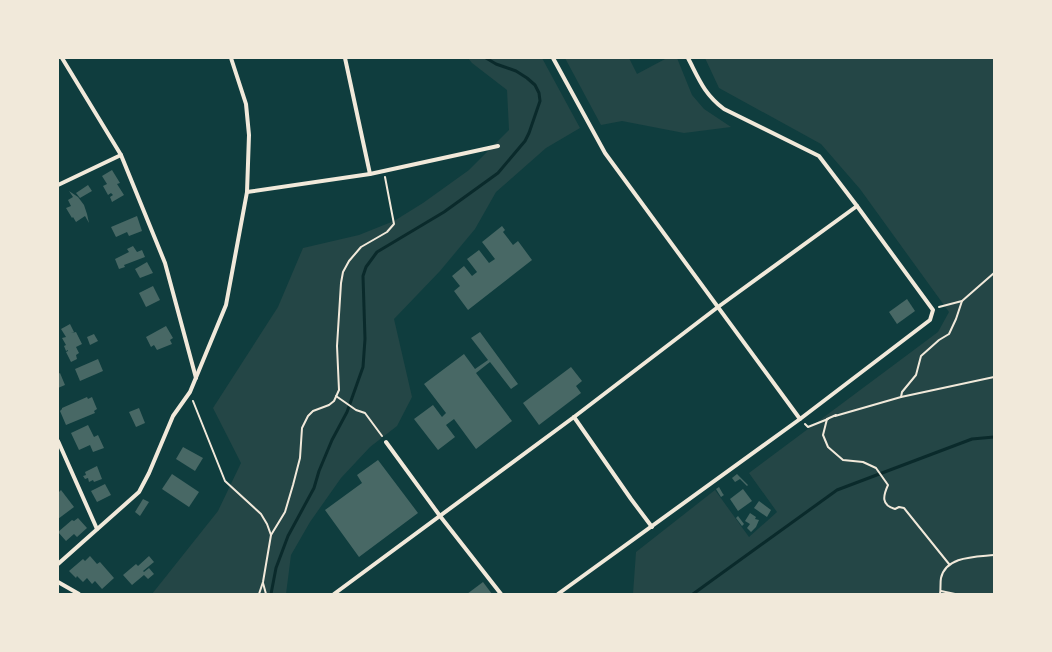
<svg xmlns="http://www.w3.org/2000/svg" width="1052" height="652" font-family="Mulish,sans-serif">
<rect width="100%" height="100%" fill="#0f3d3e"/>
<g fill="#244646">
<path d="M468 58H542L580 128 546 148 496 192 475 229 440 271 394 319 412 397 397 426 370 447 341 478 310 522 291 555 286 594H152L218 511 241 463 213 408 278 307 303 248 359 235 394 221 423 203 469 170 509 130 507 90 472 63Z"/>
<path d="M565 58H629L637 74 667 58H677L692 95 704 109 731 127 684 133 622 121 601 125Z"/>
<path d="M705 58H994V594H633L636 552 715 490 749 537 777 512 749 473 938 332 949 312 860 189 821 144 719 88Z"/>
</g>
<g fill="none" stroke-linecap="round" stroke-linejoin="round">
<g stroke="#0a2a2b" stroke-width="3">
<path d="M271 594 276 568 288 536 314 488 319 471 332 440 347 412 363 367 365 339 363 276 366 267 377 252 444 212 498 173 525 141 529 133 540 101 539 93 535 85 527 78 516 71 496 64 486 58"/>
<path d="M693 594 837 490 972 439 994 437"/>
</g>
</g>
<g fill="#486865">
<path d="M112 170 120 183 117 184 124 195 112 202 110 197 113 195 111 193 108 195 103 186 107 184 102 176Z"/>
<path d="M88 185 92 191 80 198 76 193Z"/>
<path d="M69 191 78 197 84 205 87 214 89 223 85 216 76 222 73 217 72 218 66 208 71 206 68 200 73 197Z"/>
<path d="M137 216 142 231 129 236 127 232 116 237 111 227Z"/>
<path d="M502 226 505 230 503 232 513 245 518 241 532 260 468 310 454 291 460 286 452 276 464 266 472 276 477 272 467 259 479 250 489 263 495 259 482 242Z"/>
<path d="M133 246 137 252 142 250 145 257 124 265 125 267 119 269 115 259 129 252 127 249Z"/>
<path d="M147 262 153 273 140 278 135 269Z"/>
<path d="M153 286 160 300 146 307 139 293Z"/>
<path d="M907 299 915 311 897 324 889 312Z"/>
<path d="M70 324 74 332 71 333 76 332 82 344 76 347 79 353 76 355 77 359 71 362 66 352 68 351V350L66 351 64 346 66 345 62 338 66 337 61 329Z"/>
<path d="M166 326 173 338 170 340 172 344 157 350 154 345 151 347 146 337Z"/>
<path d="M480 332 518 384 511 389 490 362 476 373 512 421 476 449 454 419 446 425 455 437 438 450 414 419 433 405 442 417 446 413 424 384 464 354 475 369 488 360 471 338Z"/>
<path d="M94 334 98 341 90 345 87 337Z"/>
<path d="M98 359 103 371 80 381 75 369Z"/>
<path d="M571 367 582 381 576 386 581 393 539 425 523 403Z"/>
<path d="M60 373 65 385 58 388V374Z"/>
<path d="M87 397 88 399 92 397 97 409 94 411 95 413 66 425 60 411 62 409V408Z"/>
<path d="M139 408 145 423 136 427 129 412Z"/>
<path d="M88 425 94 437 98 435 104 448 93 452 90 445 79 450 71 433Z"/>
<path d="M183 447 203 458 195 471 176 459Z"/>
<path d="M378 460 418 513 359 557 325 510 362 483 357 475Z"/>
<path d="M97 466 102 479 94 482 93 480 89 482 88 478 85 479 83 476 86 475 85 472Z"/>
<path d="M172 474 199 492 189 507 162 489Z"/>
<path d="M737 474 748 485 747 486 740 479 735 482 732 478Z"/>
<path d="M105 484 111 495 97 502 91 491Z"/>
<path d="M719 487 723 494 724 495 721 497 716 489Z"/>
<path d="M743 489 752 501 738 511 730 499Z"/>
<path d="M61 490 74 507 58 519V493Z"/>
<path d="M143 499 149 502 140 516 135 512Z"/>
<path d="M759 501 771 510 767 517 754 508Z"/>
<path d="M750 513 756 517 755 519 759 520 756 527 751 532 747 528 750 524 745 521Z"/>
<path d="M738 516 744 524 742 526 736 518Z"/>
<path d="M78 518 87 528 77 537 74 534 66 541 58 532 72 520 74 521Z"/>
<path d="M90 556 97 564 100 562 114 578 102 589 95 581 92 584 87 578 83 582 77 576 76 578 69 571 83 559 85 561Z"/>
<path d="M149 556 154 562 143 571 144 572 149 568 154 574 148 579 144 575 132 585 123 575 136 564 138 566Z"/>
<path d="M483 582 492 594H467Z"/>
</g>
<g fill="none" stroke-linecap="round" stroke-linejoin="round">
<g stroke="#f1e9da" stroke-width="2">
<path d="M994 171V190"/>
<path d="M939 307 962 301 994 273"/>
<path d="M336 396 356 410 365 413 382 436"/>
<path d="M901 397 902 392 916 375 921 356 939 340 949 334 956 319 962 301"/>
<path d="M193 401 225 481 261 514 267 524 271 535"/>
<path d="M836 415 827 419 823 435 828 447 843 460 863 462 876 468 888 485C883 496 881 505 895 509L899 507 904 508 949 564"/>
<path d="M835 416 901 397 994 377"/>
<path d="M805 424 808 427 828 419"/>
<path d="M263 583 266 594"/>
<path d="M941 591 955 594"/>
<path d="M259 594 263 582 271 535 285 512 293 485 300 458 302 428 308 416 313 411 329 405 334 401 339 390 337 346 341 283 343 272 349 261 361 247 387 232 394 224 385 177"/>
<path d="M940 594C941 589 940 583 941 578 946 556 975 557 994 555"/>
</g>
<g stroke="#f1e9da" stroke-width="4">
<path d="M62 58 121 155 165 263 196 378"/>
<path d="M345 58 370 174"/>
<path d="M553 58 605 153 800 419"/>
<path d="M58 185 121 155"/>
<path d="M247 192 370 174 498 146"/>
<path d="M574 417 631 499 652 527"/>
<path d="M58 441 97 529"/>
<path d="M386 442 440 516 501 594"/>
<path d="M58 564 139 492 149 473 173 416 190 392 226 305 247 192 249 135 246 104 231 58"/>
<path d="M58 582 79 594"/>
<path d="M334 594 574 417 718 307 857 206"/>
<path d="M558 594 800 419 930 320 933 310 857 206 819 156 724 109C704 94 699 79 688 58"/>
</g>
</g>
<rect width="1052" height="652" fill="none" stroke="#f1e9da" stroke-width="118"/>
</svg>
